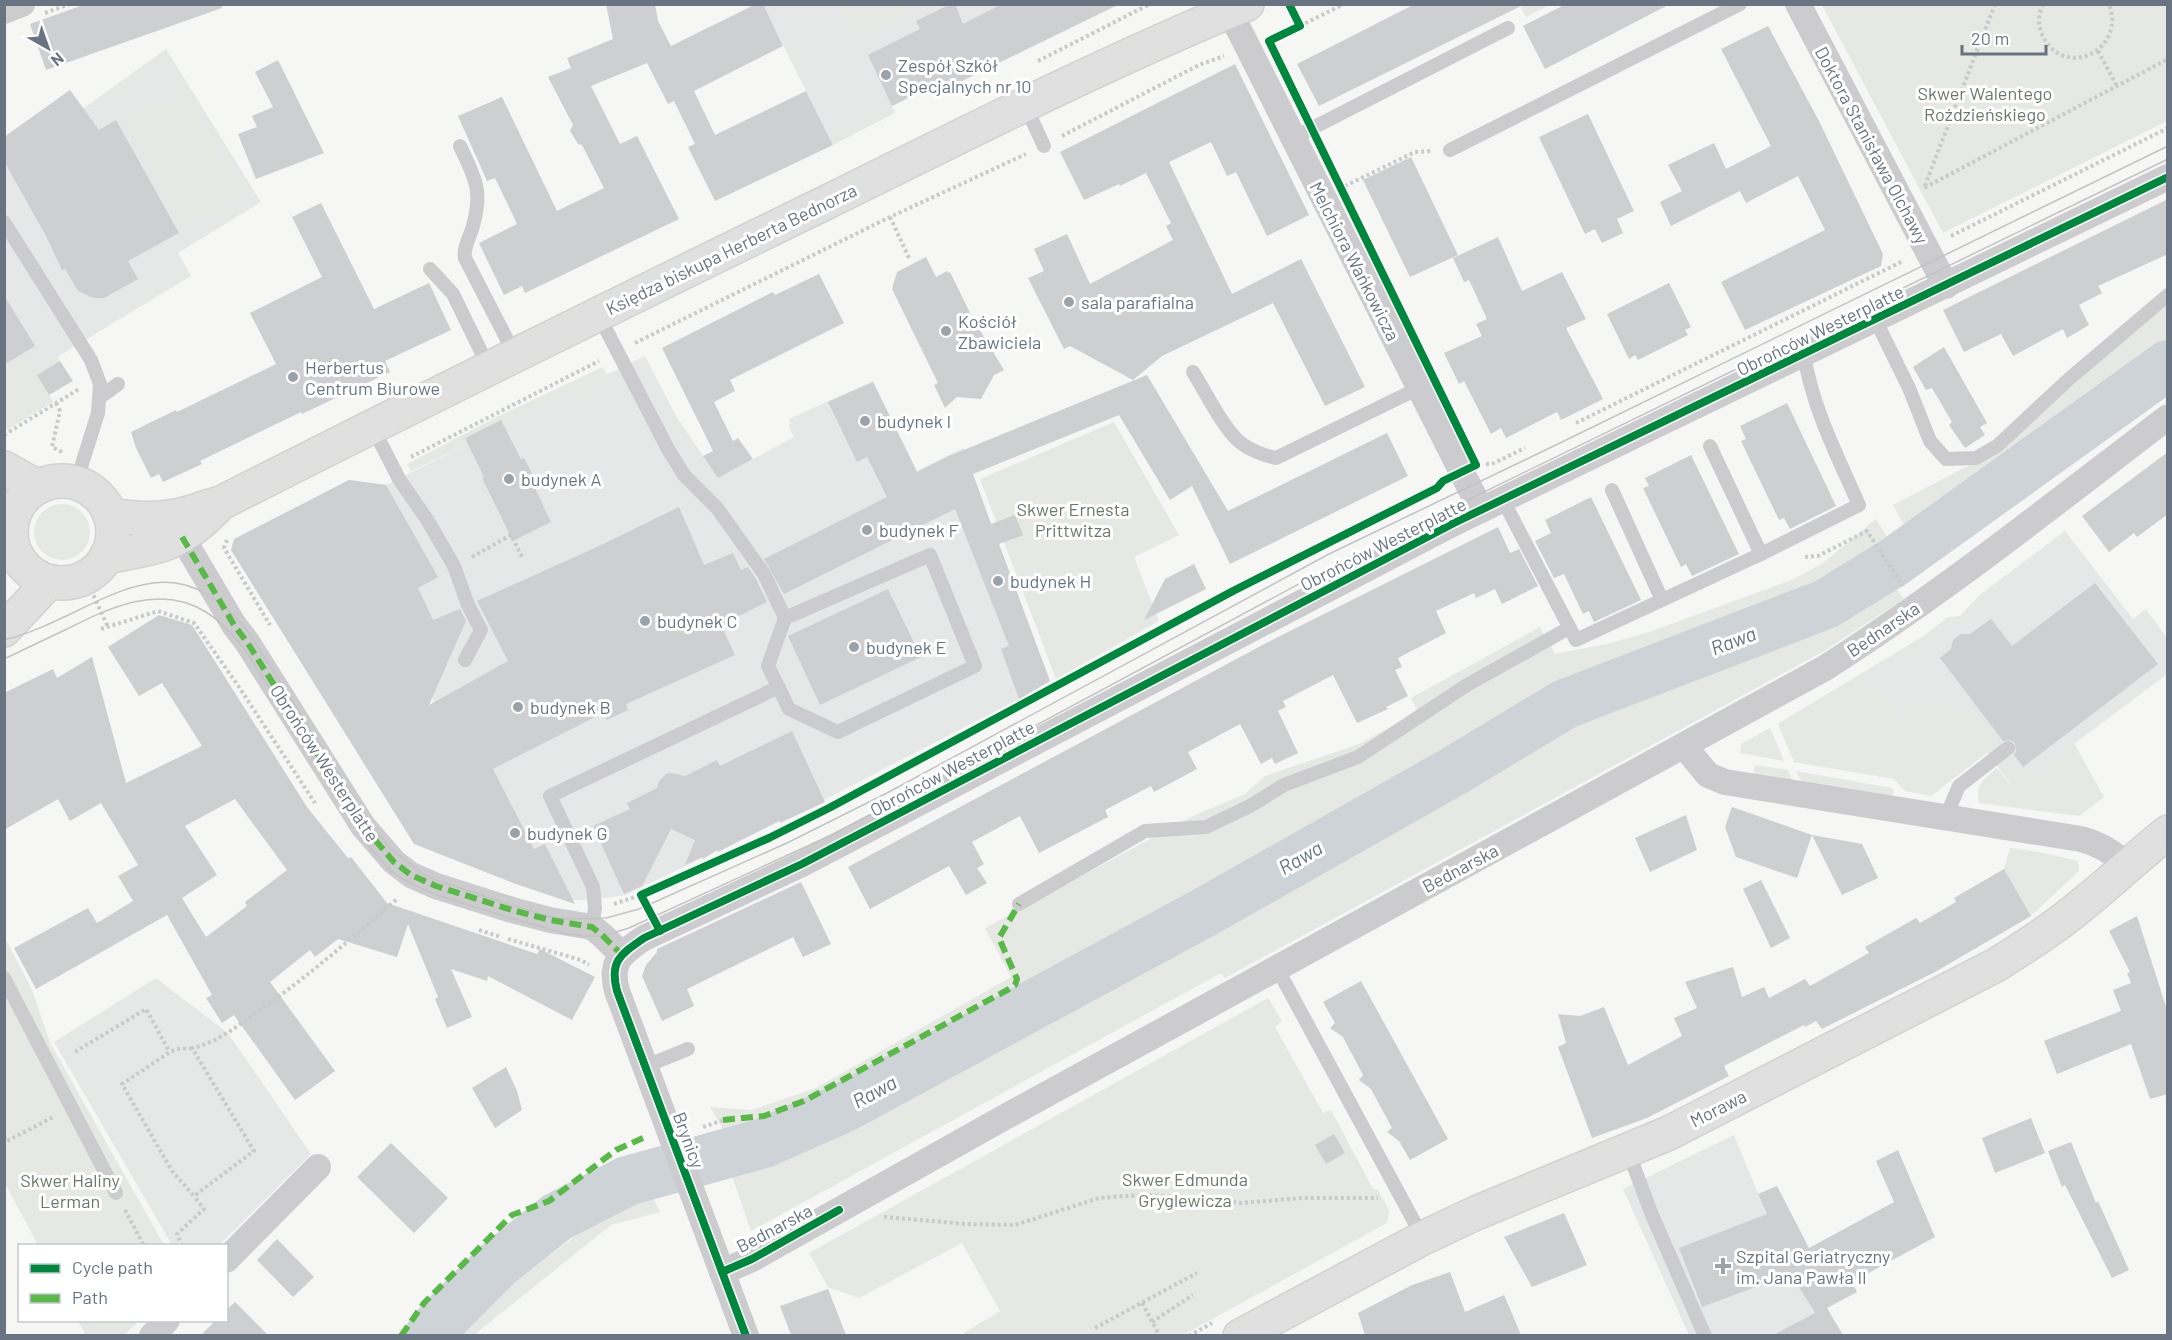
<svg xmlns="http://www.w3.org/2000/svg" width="2172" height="1340" font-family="Barlow,sans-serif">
<rect width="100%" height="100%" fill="#f6f6f5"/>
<g fill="#e6e7e7">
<path d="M763 5H1119L990 67 944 80 892 106 895 113 833 145Z"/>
<path d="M166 49 261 202 178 253 191 276 34 371 5 364V165Z"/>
<path d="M645 356 676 416 718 478 794 437 788 425 791 424 789 419 873 381 917 471 963 448 1050 681 1019 699 824 800 625 895 592 900H565L442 717 421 677 316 498 349 480 386 485 468 444 501 420 504 425Z"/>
<path d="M2065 531 2133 619 2146 609 2167 638V674L2014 789 1987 752 1784 720 1925 635 1948 617 1960 616 1981 594Z"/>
<path d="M156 978 228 1033 311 1154 219 1245H172L54 1042Z"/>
<path d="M1734 1135 1769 1220 1763 1223 1827 1335H1689L1623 1189Z"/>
</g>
<g fill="#e6e8e3">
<path d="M841 5H920L857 36Z"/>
<path d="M1520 5H1550L1526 17Z"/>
<path d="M1822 5H2167V121L1943 233Z"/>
<path d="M186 87 246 196 184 231 124 122Z"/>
<path d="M2167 300V347L1909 534 1893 505 1989 455Z"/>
<path d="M23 353 34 370 57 356 60 361 37 375 53 402 5 431V364Z"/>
<path d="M603 367 607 376 504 426 501 421 468 444 411 471 407 464 495 418Z"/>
<path d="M1114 422 1179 535 1134 557 1159 621 1056 679 980 479Z"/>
<circle cx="62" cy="532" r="28"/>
<path d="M1876 519 1893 547 1830 589 1581 680 1228 882 828 1098 781 1119 724 1131 710 1107 752 1110 816 1088 1011 977 985 928 1195 815 1245 794 1265 776 1359 744 1418 712 1411 698 1540 627 1555 654 1611 643 1652 631 1794 579 1823 563Z"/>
<path d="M1895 586 1904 599 1824 651 1225 978 1221 973 751 1231 731 1173 791 1156 912 1093 1409 820 1577 718 1618 701 1745 656 1824 625 1862 606Z"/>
<path d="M1864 672 1905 726C1911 720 1914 713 1922 708 1936 700 1959 709 1975 711L1979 717 1981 716 2001 742 1931 796 1905 791 1894 779 1794 762 1778 724Z"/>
<path d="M1770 728 1784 761 1740 753 1741 744Z"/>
<path d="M2074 743 2104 797 2079 816 1979 803C1975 784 1984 779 1997 768L2014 789Z"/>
<path d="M1755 765 1788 770 1793 782 1753 775Z"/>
<path d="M1796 771 1892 788 1894 790 1892 798 1802 783Z"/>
<path d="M2010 848 2039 852 2078 861 2079 871 2031 916 2004 869Z"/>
<path d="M4 936 32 990 50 1043 164 1245H38L5 1183Z"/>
<path d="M1268 998 1282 1021 1275 1027 1323 1113 1331 1110 1373 1189 1378 1190 1389 1210 1387 1223 1183 1335H965L964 1333 1000 1311 962 1243 859 1298 828 1287 809 1253Z"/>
<path d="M652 1195 660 1212 611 1225 474 1335H459L506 1290 598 1218Z"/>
<path d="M78 1321H139L123 1336 86 1335Z"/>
</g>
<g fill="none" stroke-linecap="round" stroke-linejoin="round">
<path stroke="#ced3d7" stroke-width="50" d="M429 1336 441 1321 496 1266 557 1217 627 1181 764 1143 841 1109 1205 912 1454 771 1565 704 1826 604 1894 562 2168 365"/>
</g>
<g fill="#cecfd0" fill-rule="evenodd">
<path d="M86 4H221L222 8 46 70 30 24Z"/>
<path d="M606 4H655L658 21 671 46 756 4H763L783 46 694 91 715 135 806 91 833 145 715 201 688 147 695 144 674 101 668 104 647 63 591 86 620 144 637 136 679 219 525 293 522 286 504 295 479 243 517 224 495 178 487 181 458 116 502 97 557 211 604 188 582 145 578 144 570 131 573 125 548 77 571 68 567 58 613 39Z"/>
<path d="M951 4H955L963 24 1002 4H1119L948 88 944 80 892 106 868 55 920 29 916 21Z"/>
<path d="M1415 4H1525L1319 106 1297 64Z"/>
<path d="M1566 4H1670L1545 69 1523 26Z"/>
<path d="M1768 26 1819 121 1883 254 1881 266 1745 330 1721 282 1825 230 1798 176 1746 203 1740 191 1671 226 1660 202 1682 191 1668 165 1714 143 1726 169 1771 146 1721 49Z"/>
<path d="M278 60 324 153 256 179 238 134 257 127 252 116 273 107 255 72Z"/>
<path d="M1235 64 1309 215 1267 236 1236 172 1227 176 1211 142 1169 162 1232 294 1301 259 1365 387 1325 406 1273 303 1162 356 1133 380 1070 346 1064 349 1028 278 1044 271 1034 249 1067 234 1090 284 1173 240 1166 226 1171 223 1146 173 1120 186 1119 184 1084 200 1060 152Z"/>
<path d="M70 90 99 130 116 120 179 233 128 261 138 279 104 298H93L78 291 65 269 62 270 46 236 4 161V137Z"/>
<path d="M1588 114 1634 211 1617 219 1623 233 1602 243 1595 229 1585 234 1539 137Z"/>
<path d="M1411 157 1458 255 1410 277 1363 180Z"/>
<path d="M2168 199V254L2098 286 2102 293 2079 305 2089 325 2067 338 2063 329 2013 356 2001 334 1964 352 1943 310Z"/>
<path d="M321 203 374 309 429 283 451 330 385 361 390 372 302 414 301 412 200 461 202 464 163 482 159 474 151 478 136 448 131 432 176 410 177 412 276 364 250 313 322 277 292 217Z"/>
<path d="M1498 237 1522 291 1562 272 1586 319 1566 328 1603 399 1561 420 1557 412 1506 438 1501 428 1491 434 1464 381 1459 384 1444 353 1482 336 1476 324 1487 319 1469 280 1464 282 1453 258Z"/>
<path d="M926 257 936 277 947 271 948 273 950 272 972 317 1004 370 994 375 981 399 957 397 945 408 934 385 938 383 892 289 897 272Z"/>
<path d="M819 274 844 323 730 380 735 391 714 402 733 441 738 438 753 459 718 478 703 456 713 451 662 348 773 292 775 295Z"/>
<path d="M1669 283 1691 327 1685 330 1688 335 1638 360 1635 355 1629 359 1607 314Z"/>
<path d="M4 295 35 346 4 365Z"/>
<path d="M1944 347 1987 423 1980 427 1985 435 1965 448 1949 425 1952 422 1932 388 1926 390 1913 367Z"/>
<path d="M60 361 73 381 49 395 37 375Z"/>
<path d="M1147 375 1228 511 1387 433 1408 476 1230 564 1192 486 1170 500 1119 415 973 474 991 524 1015 515 1023 535 999 544 1050 681 1019 699 1001 649 1009 646 955 509 784 594 764 559 887 497 867 457 857 462 828 402 873 382 917 472 949 456Z"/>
<path d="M1787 403 1836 506 1790 529 1784 518 1779 520 1765 491 1741 441 1746 439 1740 426Z"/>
<path d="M501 420 521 459 524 458 536 481 532 482 551 522 513 541 482 478 484 477 465 438Z"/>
<path d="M2168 452V514L2137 537 2134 533 2109 552 2082 516Z"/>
<path d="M1691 455 1739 554 1692 576 1686 564 1681 567 1643 488 1649 486 1645 478Z"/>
<path d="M349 480 386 485 438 577 418 588 433 620 460 609 466 621 429 705 508 661 477 601 599 546 679 507 704 565 733 553 741 570 748 567 756 579 767 602 721 625 735 655 626 704 628 710 607 720 603 713 493 769 534 849 545 844 575 904 513 883 414 844 231 550 234 539Z"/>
<path d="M1591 497 1641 600 1594 622 1589 611 1583 614 1564 574 1554 578 1535 541 1551 533 1545 520Z"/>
<path d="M1498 527 1510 553 1519 549 1538 586 1502 604 1495 589 1476 598 1474 593 1436 611 1446 633 1398 658 1402 667 1395 670 1408 696 1386 707 1388 709 1357 723 1333 675 1283 701 1286 707 1278 711 1298 753 1275 764 1272 758 1261 764 1240 724 1188 752 1197 769 1154 792 1151 786 1105 810 1108 817 1039 853 1020 816 972 842 984 864 977 868 987 883 966 895 949 866 870 909 848 867 1270 641Z"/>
<path d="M1194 564 1206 589 1144 620 1165 579Z"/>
<path d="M2095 583 2158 664 2023 767 2014 755 2016 751 2015 743 2011 740 2003 741 1940 658 1951 649 1953 640 1961 634H1970L1991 619 2012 646Z"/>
<path d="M888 589 921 657 820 705 788 636Z"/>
<path d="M159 615 192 625 307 807 348 858 351 857 387 903 537 954 540 949 595 977 572 1020 488 976 487 981 451 969 472 1017 447 1028 435 999 438 997 408 924 397 957 338 939 315 957 310 950 270 982 335 1071 295 1100 234 1015 222 1023 206 998 212 995 167 915 36 989 14 948 88 908 97 923 133 901 118 876 138 865 101 803 70 821 58 799 4 830V693L53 669 57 678 92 657 126 783 202 746 162 683 139 696 108 647ZM235 799 287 870 245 902 247 906 206 937 182 898 217 875 185 826Z"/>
<path d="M792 731 825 802 780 823 779 821 718 852 717 850 703 859 702 857 685 865 695 840 671 829 642 886 624 894 593 826 630 809 627 803 657 788 659 781 666 774 671 773 685 776 717 760 720 766Z"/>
<path d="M1732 807 1812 835 1797 878 1736 857 1725 827Z"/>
<path d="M1686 815 1697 850 1650 872 1635 838Z"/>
<path d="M1812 835 1862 844 1878 878 1842 895Z"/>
<path d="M2004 869 2031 916 1935 972 1822 1029 1816 1021 1805 1027 1804 1025 1724 1066 1729 1076 1647 1118 1592 1138 1558 1047 1566 1043 1558 1014 1580 1016 1604 1007 1628 1065 1682 1036 1674 1018 1697 1008 1685 982 1733 967 1742 997 1764 987 1769 998 1805 979 1810 986 1869 953 1865 947 1916 918 1920 923 1956 902 1954 898Z"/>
<path d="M1761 880 1790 938 1771 948 1743 889Z"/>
<path d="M801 882 831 944 803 957 793 937 687 989 694 1006 662 1021 642 976 646 965 657 952V949Z"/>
<path d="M2137 916 2168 1013V1094L2150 1099 2131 1044 2057 1074 2044 1041 2121 1011 2113 990 2131 983 2127 973 2130 972 2109 931Z"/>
<path d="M1361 981 1448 1139 1410 1160 1399 1141 1387 1132 1392 1128 1371 1089 1359 1080 1363 1075 1343 1037 1330 1028 1335 1023 1323 1002Z"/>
<path d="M506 1067 517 1091 522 1110 495 1128 472 1088Z"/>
<path d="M2031 1118 2045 1153 1995 1173 1982 1138Z"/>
<path d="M1334 1134 1345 1153 1326 1164 1315 1145Z"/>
<path d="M2071 1142 2096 1203 2098 1201 2129 1270 2112 1278 2065 1185 2062 1187 2048 1151Z"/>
<path d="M391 1143 448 1198 414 1233 357 1177Z"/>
<path d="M1898 1150 1935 1237 1852 1282 1857 1292 1827 1308 1843 1335H1773L1815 1313 1792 1276 1777 1284 1774 1280 1702 1307 1679 1248 1767 1214 1758 1194 1777 1186 1809 1248 1894 1202 1876 1161Z"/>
<path d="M1564 1213 1587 1265 1532 1287 1504 1237Z"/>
<path d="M277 1239 314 1277 293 1297 257 1260Z"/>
<path d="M1450 1272 1465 1312 1504 1295 1521 1335H1365L1358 1313 1412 1285Z"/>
<path d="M828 1289 846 1335H791L780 1306Z"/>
<path d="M235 1302 268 1335H201L216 1320H226V1310Z"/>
</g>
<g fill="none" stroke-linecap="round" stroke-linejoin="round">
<defs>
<g id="secondary">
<path d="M4 468 38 487"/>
<circle cx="62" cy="532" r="51"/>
<path d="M110 515C133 519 157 520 180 515 194 512 207 506 221 503 422 401 624 301 827 202 965 134 1104 63 1247 4"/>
<path d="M106 557C156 547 179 547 216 508"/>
<path d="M4 630 49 582"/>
<path d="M1240 1336 1423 1238 1476 1213 1669 1133 1996 965C2026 946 2056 927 2083 904 2112 881 2139 855 2168 832"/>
</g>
</defs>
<use href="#secondary" stroke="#d2d2d3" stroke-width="36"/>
<g stroke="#c9caca" stroke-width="4" stroke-dasharray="3 3" stroke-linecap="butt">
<path d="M1995 4 1924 188 2168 59"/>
<path d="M2043 4C2037 16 2038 29 2045 40 2069 79 2126 48 2109 4"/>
<path d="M45 13 70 4"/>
<path d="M1300 26 1344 4"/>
<path d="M2098 51 2117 86"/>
<path d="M1038 61 1150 4"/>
<path d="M1062 136 1199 65 1224 56"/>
<path d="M1345 186 1415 152 1432 151"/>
<path d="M890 217 910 260"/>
<path d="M1951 236 2168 128"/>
<path d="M635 343 890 217 1026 154"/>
<path d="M56 403 60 411 52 447 64 453"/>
<path d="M1576 423 1903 261"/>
<path d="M4 435 79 389"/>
<path d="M411 457 599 361"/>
<path d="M1486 464H1492L1525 448"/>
<path d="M227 540 224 548 270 625"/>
<path d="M472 557 511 535 523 559"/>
<path d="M1805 557 1818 556 1867 531 1903 586"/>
<path d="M91 590 108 627"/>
<path d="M75 597 98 587"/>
<path d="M101 629 158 611 194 623 237 684 315 803"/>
<path d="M614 904 641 895"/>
<path d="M479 930 501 937"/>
<path d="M508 939 581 960 589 965"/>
<path d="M192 1048 177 1049 170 1052 122 1084 172 1171 194 1196 254 1151 192 1048C217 1043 237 1026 257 1012 306 978 351 939 397 899"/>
<path d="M75 1052 146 1009 169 1051"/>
<path d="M703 1127 723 1120"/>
<path d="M4 1136 7 1141 55 1116"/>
<path d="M125 1210 144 1246"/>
<path d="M884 1217 966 1224 1015 1225 1099 1198 1141 1195 1182 1197 1241 1203 1302 1198H1378"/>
<path d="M182 1246 177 1234 204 1209 194 1196"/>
<path d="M1142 1303 1160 1336"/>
<path d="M1152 1322 1193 1295"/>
<path d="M1095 1328 1197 1273"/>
<path d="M1189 1336 1212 1323"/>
</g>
<g stroke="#ccccce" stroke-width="14">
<path d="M1025 105 1044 146"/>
<path d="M1293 138 1508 28"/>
<path d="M460 146C475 178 483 190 473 226 470 237 463 247 465 258L515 355"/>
<path d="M1450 150 1740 4"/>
<path d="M4 222 91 360 100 384 98 413 76 483"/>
<path d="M430 269 453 294 489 368"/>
<path d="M598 314 668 449 684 475 717 508 742 543 764 574 785 618 768 666 789 709 838 732 975 666 930 555 785 618"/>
<path d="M1875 319 1909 388 1930 441 1946 459 1976 458 1997 446 2069 379 2168 295"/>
<path d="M1193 372C1205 391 1224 430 1241 443 1250 450 1265 456 1276 458L1419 388"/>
<path d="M99 398 118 384"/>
<path d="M372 426 399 479 428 521 454 566 468 605 481 630 465 660"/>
<path d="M1710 446 1761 554"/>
<path d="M1612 490 1662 600"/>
<path d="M1503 500 1576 640 1761 554 1859 505C1837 455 1812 407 1804 354"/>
<path d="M1945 819 1959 786 2008 748"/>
<path d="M1019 904 1145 831 1206 827 1250 806 1284 785 1358 757 1467 685 1569 628"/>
<path d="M592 927 595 908 593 887 550 796 779 687"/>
<path d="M1277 968 1423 1238"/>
<path d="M4 978 116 1193"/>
<path d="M646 1066 688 1049"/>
<path d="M1628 1151 1652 1215 1705 1336"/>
</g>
<g stroke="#ccccce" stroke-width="26">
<path d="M1226 4 1481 510"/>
<path d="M1798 4 1946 286"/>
<path d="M4 11 22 4"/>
<path d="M182 537 234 625 247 642 363 826 394 862 411 875 436 886 512 910 550 920 592 927 603 936 622 955"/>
<path d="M1684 746 1708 775 1725 782 2081 839C2100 844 2113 852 2127 865"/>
<path d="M226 1260 318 1167"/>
<path d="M722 1272 752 1259 1005 1117 1825 668C1944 592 2055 503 2168 417"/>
<path d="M152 1336 167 1320"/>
<path d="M746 1336 617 991C609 961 621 954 644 938L802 864 1454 523 2168 177"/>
</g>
<use href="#secondary" stroke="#e0e0e1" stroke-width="33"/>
<g stroke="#c2c3c4" stroke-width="1.5">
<path d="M4 640C95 618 167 526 249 633L373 828 391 849 423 874 439 881 496 900 551 917 572 919 606 918 639 909 787 843 887 793 1329 554 1560 443 2168 146"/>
<path d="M4 659C25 649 46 639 67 629 109 608 160 583 206 612 223 623 236 638 248 654L370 848 391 871 404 880 434 894 491 912 563 933 582 936H603L629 928 838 832 1336 564 2168 159"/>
</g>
<g stroke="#58b947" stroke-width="6" stroke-dasharray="12 6" stroke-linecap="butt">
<path d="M182 537 234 625 247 642 363 826 394 862 411 875 436 886 512 910 550 920 592 927 603 936 622 955"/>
<path d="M723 1120 764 1116 804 1101 1009 989 1015 985 1017 979 999 938 1019 904"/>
<path d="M401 1336 424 1303 512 1215 549 1201 616 1150 643 1138"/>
</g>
<defs>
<g id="cycleway">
<path d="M660 931 641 895 769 838 829 808 1233 591 1437 488 1443 481 1476 465 1269 41 1300 26 1289 4"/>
<path d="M722 1272 752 1259 839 1210"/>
<path d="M746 1336 617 991C609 961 621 954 644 938L802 864 1454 523 2168 177"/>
</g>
</defs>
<use href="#cycleway" stroke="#fff" stroke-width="11"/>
<use href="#cycleway" stroke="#00873e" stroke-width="8"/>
</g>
<g fill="#9aa2aa" stroke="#fff" stroke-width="2">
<circle cx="886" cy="75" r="6"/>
<circle cx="1069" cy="302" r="6"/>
<circle cx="946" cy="331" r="6"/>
<circle cx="293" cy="377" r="6"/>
<circle cx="865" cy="421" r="6"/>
<circle cx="509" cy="479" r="6"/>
<circle cx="867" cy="530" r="6"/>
<circle cx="998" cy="581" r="6"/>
<circle cx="645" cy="621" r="6"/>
<circle cx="854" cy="647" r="6"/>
<circle cx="518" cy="707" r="6"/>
<circle cx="515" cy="833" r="6"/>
<path d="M1720 1257h6v6h6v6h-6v6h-6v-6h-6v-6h6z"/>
</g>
<g text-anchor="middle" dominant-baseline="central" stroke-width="6" stroke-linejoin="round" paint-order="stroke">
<g font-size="18" fill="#687482" stroke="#fff" text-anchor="start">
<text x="898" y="65">Zespół Szkół<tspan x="898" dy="21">Specjalnych nr 10</tspan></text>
<text x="1081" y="302">sala parafialna</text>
<text x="958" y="321">Kościół<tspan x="958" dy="21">Zbawiciela</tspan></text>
<text x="305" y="367">Herbertus<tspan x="305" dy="21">Centrum Biurowe</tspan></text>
<text x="877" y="421">budynek I</text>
<text x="521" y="479">budynek A</text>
<text x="879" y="530">budynek F</text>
<text x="1010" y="581">budynek H</text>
<text x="657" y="621">budynek C</text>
<text x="866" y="647">budynek E</text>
<text x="530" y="707">budynek B</text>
<text x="527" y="833">budynek G</text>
<text x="1736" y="1256">Szpital Geriatryczny<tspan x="1736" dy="21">im. Jana Pawła II</tspan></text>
</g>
<g font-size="18" fill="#687a67" stroke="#fff">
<text x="1985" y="93">Skwer Walentego<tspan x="1985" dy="21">Roździeńskiego</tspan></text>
<text x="1073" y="509">Skwer Ernesta<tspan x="1073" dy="21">Prittwitza</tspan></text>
<text x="1185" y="1179">Skwer Edmunda<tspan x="1185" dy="21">Gryglewicza</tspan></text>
<text x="70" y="1180">Skwer Haliny<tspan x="70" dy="21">Lerman</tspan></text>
</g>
<g font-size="18" fill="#687482" stroke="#fff">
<text transform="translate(1872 145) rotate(62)">Doktora Stanisława Olchawy</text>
<text transform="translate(731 249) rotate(-26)">Księdza biskupa Herberta Bednorza</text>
<text transform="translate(1355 261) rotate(63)">Melchiora Wańkowicza</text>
<text transform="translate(1820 330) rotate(-26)">Obrońców Westerplatte</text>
<text transform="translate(1383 544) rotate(-27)">Obrońców Westerplatte</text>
<text transform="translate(1883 629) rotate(-34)">Bednarska</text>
<text transform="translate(325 763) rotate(57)">Obrońców Westerplatte</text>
<text transform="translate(952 768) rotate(-28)">Obrońców Westerplatte</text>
<text transform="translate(1460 868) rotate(-28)">Bednarska</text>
<text transform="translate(1718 1108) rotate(-27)">Morawa</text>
<text transform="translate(689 1140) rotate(70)">Brynicy</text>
<text transform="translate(774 1228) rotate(-28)">Bednarska</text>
</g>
<g font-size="20" font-style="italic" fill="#64747f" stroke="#fff">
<text transform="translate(1733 640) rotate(-21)">Rawa</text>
<text transform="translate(1300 857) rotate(-30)">Rawa</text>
<text transform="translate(874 1091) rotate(-28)">Rawa</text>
</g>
</g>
<rect width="2172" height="1340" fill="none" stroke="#687482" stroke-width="12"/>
<rect x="18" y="1244" width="210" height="78" fill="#ffffff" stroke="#c3c7cd" stroke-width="1.5"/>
<rect x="30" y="1264" width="30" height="9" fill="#00873e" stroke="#c3c7cd" stroke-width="1.5"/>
<text x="72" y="1274" font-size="18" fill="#687482">Cycle path</text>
<rect x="30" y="1294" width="30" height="9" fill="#58b947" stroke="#c3c7cd" stroke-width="1.5"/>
<text x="72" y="1304" font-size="18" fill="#687482">Path</text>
<g transform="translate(48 48) rotate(140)" stroke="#ffffff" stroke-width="4.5" paint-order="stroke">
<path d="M0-4.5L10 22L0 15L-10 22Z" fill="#687482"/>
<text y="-9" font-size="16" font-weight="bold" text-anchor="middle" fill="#687482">N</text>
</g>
<path d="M1962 45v9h84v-9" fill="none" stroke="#687482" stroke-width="3"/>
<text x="1971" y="45" font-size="18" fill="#687482" stroke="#ffffff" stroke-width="4.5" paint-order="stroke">20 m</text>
</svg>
